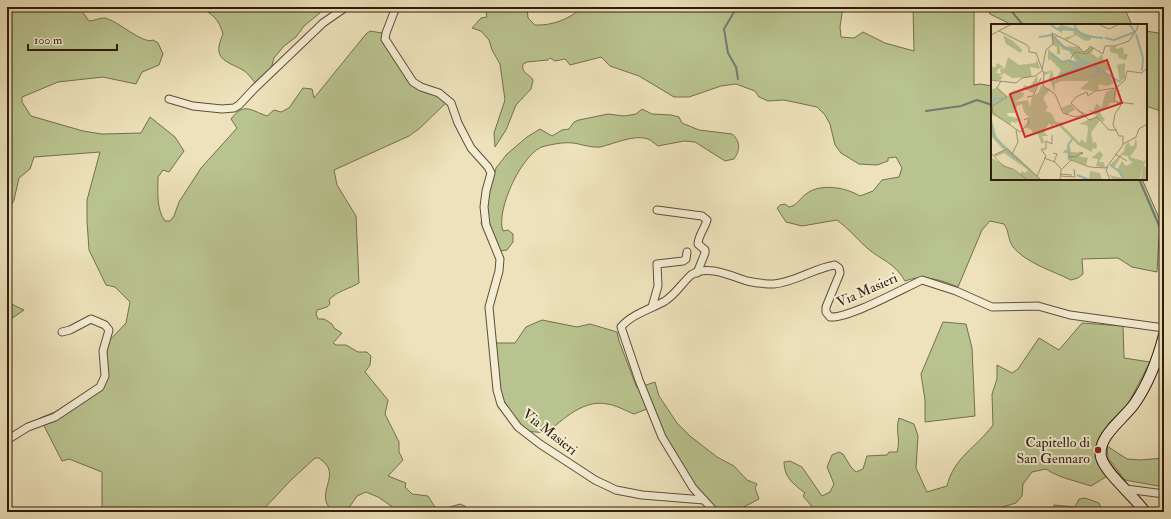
<svg xmlns="http://www.w3.org/2000/svg" width="1171" height="519" font-family="'IM FELL Double Pica',serif">
<rect width="100%" height="100%" fill="#ede2bb"/>
<filter id="stains"><feTurbulence type="fractalNoise" baseFrequency=".005" numOctaves="4"/><feColorMatrix values="0 0 0 0 .2 0 0 0 0 .09 0 0 0 0 .02 0 0 0 .5 -.17"/></filter>
<radialGradient id="worn" r=".72"><stop offset=".6" stop-color="#630" stop-opacity="0"/><stop offset="1" stop-color="#630" stop-opacity=".3"/></radialGradient>
<g fill="#b9c38f" stroke="#74704d">
<path d="M7 7H79L89 21C94 21 99 18 104 18 116 19 143 45 153 40L158 43 163 54 159 65 142 72 136 84 103 77 58 82 22 97V102L31 116 83 131 102 134 141 133 150 117 175 137 184 151 169 172 163 170 158 177C158 191 156 209 165 221H170L174 216 179 202 201 168 237 128 231 119C244 102 250 110 267 116L274 110 281 112 289 108 303 88 312 89 314 98 366 34 370 31 388 34 389 40 412 78 451 98 420 128 409 136 334 170 337 185 356 216 359 283C349 289 337 291 329 300L330 304 327 307 317 310 316 314 318 319H324L332 324 334 328 342 333 333 343 336 345H346L358 352H367L371 356 370 365 365 372 388 400 385 414 399 442V452L403 460 388 476 406 483 405 487 412 494 428 496 438 512H400L378 497 366 492 357 496 346 512C337 512 332 513 327 504 321 492 334 478 328 467 326 463 321 460 319 458H315L291 480 261 512H102V472L69 459 62 461 40 418 55 412 103 381 108 342 126 323 130 302 115 287 106 285 89 250 87 221V200L100 152 34 157 30 169 19 178 14 200 7 213Z"/>
<path d="M198 7H327L304 26 296 37 284 46 274 58 271 69 256 84C252 79 248 73 243 70 224 60 212 59 223 34 219 19 212 13 198 7Z"/>
<path d="M485 7H527L528 18 535 25C551 26 571 19 582 7H843L840 27 841 37 854 38 863 32 885 43 914 51 913 7H974V85L980 84 992 86V179H1142L1164 229V238L1159 237 1157 272 1132 267 1118 258 1082 259 1083 274 1078 278 1071 280C1053 271 1026 263 1013 247 1008 240 1009 231 1004 224L990 221 982 230 958 287C941 280 923 274 905 281 894 262 881 260 867 248 856 238 848 228 837 220L802 226 786 222 777 208 780 205 785 204 789 207C798 205 799 199 806 194 820 183 845 187 860 196L873 191 882 180 899 177 902 168 896 157 888 158V161L877 165 859 164 841 153 835 145 830 124 825 115 817 107 784 100 768 101 759 97 755 91 736 84 721 86 689 97H674L639 76 610 66 601 57 570 65 565 59 555 61 550 58 548 60 527 62 523 64C521 74 529 73 533 80L531 89 516 105 506 130 495 147 494 133 505 100 500 64 492 50 489 40 481 31 472 28 481 18 487 17Z"/>
<path d="M980 7H1124L1132 25H1012L990 14 989 10Z"/>
<path d="M1146 31 1164 34V98L1161 111 1146 106Z"/>
<path d="M642 109 652 114 671 115 679 117 682 123 699 130 732 134C741 141 740 151 734 159L725 161 695 142 684 141 658 146C655 144 651 140 648 139 634 134 614 144 600 147 591 148 581 144 573 143 564 142 554 144 545 146 523 150 495 211 503 231L508 230 513 234V242L507 250 494 252 481 223 496 168 507 154 527 137 540 129 552 136 562 130 569 129 574 122 579 120 608 114 624 116 636 114Z"/>
<path d="M7 302 24 310 8 321H7Z"/>
<path d="M542 320 577 327 590 324 617 332 619 341 637 388 655 382 659 396 677 423 690 436 717 457 734 466 747 480 757 484 755 488 759 499 734 512H712L697 496 647 409 634 414C626 411 616 405 607 404 584 399 563 419 547 433L524 431 501 409 494 343H515L526 327Z"/>
<path d="M943 322 966 324 972 348 975 416 925 422V400L921 374Z"/>
<path d="M1082 323 1123 326 1124 358 1150 362 1128 404 1110 422 1099 439 1109 475 1091 486C1076 481 1059 478 1046 469L1032 472 1023 484 1022 496 1016 503 999 508 992 512H949L907 508 899 512H814V509L803 496 805 493C793 484 784 477 784 462L790 461 802 467 822 496 830 492 834 484 827 467 832 455 839 452 843 454 851 467 856 472 863 469 867 456 887 455 889 452H897C901 440 895 430 899 418L914 424 918 436 916 468 927 492 947 486C954 457 976 448 993 425L992 394 997 379V365L1012 373 1018 369 1039 338 1059 350Z"/>
<path d="M1107 446 1127 459 1140 460 1164 458V487L1125 480 1108 458Z"/>
<path d="M1085 498 1099 503 1103 512H1051L1054 505 1075 507 1079 499Z"/>
<path d="M460 504 465 506 468 512H444L450 507Z"/>
</g>
<g fill="none" stroke-linecap="round" stroke-linejoin="round">
<g stroke="#707c72" stroke-width="2">
<path d="M737 7 724 29 728 53 736 67 738 79"/>
<path d="M1008 7 1023 25"/>
<path d="M7 15 21 7"/>
<path d="M926 111 961 106 977 100 992 105"/>
<path d="M1139 179 1164 237"/>
</g>
<defs>
<g id="street">
<path d="M396 7 386 33 385 39 413 82 421 87 439 93 451 103 458 123 471 148 488 167 491 173 486 191 484 207 486 225 500 259 499 271 489 307 497 390 501 404 518 427 540 444 595 480 616 490 642 495 704 500"/>
<path d="M169 99 193 106 222 109 234 108 239 105 254 89 323 23 346 7"/>
<path d="M657 210 702 216 707 220C705 228 698 236 698 244L705 250V253L697 273"/>
<path d="M652 307 658 286 657 264 683 261 686 259 687 252"/>
<path d="M7 440 28 427 55 417 100 387 105 376 103 351 109 330 105 325 91 319 70 330 62 332"/>
<path d="M1126 489 1164 494"/>
<path d="M715 512 693 488 662 437 639 380 621 327C632 314 651 309 665 301 676 294 682 283 691 275 707 264 731 276 747 281 756 283 765 284 774 284 796 282 814 268 835 265L839 268 840 273 826 307V312L830 317C848 319 902 289 922 280L956 291 992 307 1038 306 1070 315 1164 328"/>
</g>
<path id="secondary" d="M1145 512C1135 497 1105 473 1101 457 1097 436 1125 418 1135 403 1148 384 1158 358 1164 335"/>
</defs>
<use href="#street" stroke="#5f4e37" stroke-width="9"/>
<use href="#secondary" stroke="#301c0b" stroke-width="12"/>
<use href="#street" stroke="#f3ecd3" stroke-width="7"/>
<use href="#secondary" stroke="#f3ecd3" stroke-width="10"/>
</g>
<circle fill="#8f2418" stroke="#f3ecd3" stroke-width="1.5" cx="1098" cy="450" r="4"/>
<g text-anchor="middle" dominant-baseline="central" stroke-width="4" stroke-linejoin="round" paint-order="stroke">
<g font-size="14" fill="#301c0b" stroke="#f3ecd3">
<text transform="translate(867 290) rotate(-24)">Via Masieri</text>
<text transform="translate(550 432) rotate(38)">Via Masieri</text>
</g>
<g font-size="14" fill="#301c0b" stroke="#f3ecd3" text-anchor="end">
<text x="1090" y="442">Capitello di<tspan x="1090" dy="16">San Gennaro</tspan></text>
</g>
</g>
<g transform="translate(991 24)">
<rect width="156" height="156" fill="#ede2bb"/>
<path d="M83 0H91L84 2 90 8 107 14 100 13V16L94 17 85 11 76 16 73 14 83 11 82 6 72 4 71 9 65 5 70 1 83 4ZM12 11 22 17 31 26 30 29 15 20ZM60 11 66 12 65 15 73 22 88 23 92 28 100 23 103 25 100 29 107 34 111 30 113 38 118 40 119 46H114L123 59 116 62 108 60 107 66 102 67 89 65 98 57H70L64 60V68L58 54 60 48 54 51 52 48 61 47 64 57 70 46 59 35 57 37V25L71 37H85L78 27 71 25 69 21V30H66V23L62 21ZM124 22 126 25 132 23 133 30H137L135 36 128 34 127 30 119 28V23ZM17 33 28 41 45 39 46 35 49 45 39 43 41 53 21 54 13 49 11 51H7L12 53 9 56H0V42L4 44 6 39 13 43 7 45 5 49 10 50 9 45 14 44ZM134 39V54L129 58 126 41ZM46 51 47 60 42 69 32 64 33 61 39 63ZM50 62 59 65 52 74 57 83 54 87 60 89 65 98 72 99 71 101 89 119 90 115 95 119 97 105 96 101 88 100 106 92 97 86 102 87 106 79 110 84 115 68 122 65 125 67 124 79H119L115 85 108 87 114 96 111 98 110 95 100 109 102 119 105 118 106 122 105 125 101 124V128L87 121 68 102 63 100 61 103 58 99 53 108 57 112H51L54 119H50L47 110 42 111 41 106 34 103 38 93 33 88 31 80 26 82 24 89H16L17 92 30 95 24 99 20 97V101L0 90V66L6 63 16 72 23 66 33 69 32 73 23 78 37 76 39 83 41 73 48 68ZM80 80 83 84 96 90 93 92 84 85 75 91 70 84ZM0 93 6 114 51 156H0L1 134 29 150 31 147 34 149 37 146 13 129 5 133 3 131 13 126 0 112ZM145 113 146 123 139 133 152 137 149 156H123L118 151 131 154 126 146 131 137 135 142 142 138 138 136 137 132 131 131 123 144 119 141 133 127 135 120 138 118 139 122H143ZM78 120 80 128 93 129 86 132 97 134 95 141 77 134V129H72L73 126H77ZM109 127 112 131 108 138H113L114 144 105 142 107 135 100 134ZM155 135 153 142 156 143V154L150 156 152 138ZM99 147 109 149 111 156H93V154L98 155Z" fill="#b9c38f"/>
<path fill="none" stroke="#9bbcb7" stroke-width="2" d="M59 0 66 5 85 6 94 12 112 14M145 10 152 34 151 47M48 13 61 11 74 24 83 27M114 14 123 16 144 8 138 0M59 29 71 38 79 36 85 41 92 38M85 30 88 35 106 43M106 44 129 58M69 51 95 40M99 53 108 50 106 45M0 81 3 75 12 74M0 97 2 110 13 124M16 127 26 136M78 136 77 121 82 114M119 141 129 148 133 156M86 151 99 156"/>
<path fill="none" stroke="#a19375" stroke-width="1" d="M107 0 118 5 128 0M8 7 34 20 38 23V28L45 29 53 50 52 62 64 70 72 89 84 93 92 91M61 9 88 23 92 28 96 27 99 22 112 30 114 22H124L138 17 146 5 147 0M0 11 21 0M80 34 84 28 96 30 102 24M51 46 55 26 62 20 61 9M0 56 25 59 31 54 44 52 51 47M10 57 6 64 16 73 1 82 2 89 29 108 38 99 37 94 33 96M36 73 42 72 50 54M126 78 143 80M126 106H118L106 93 98 96 80 79 85 73 96 68 97 72 104 67 125 64 134 56 136 47 151 49 156 44M132 120 145 113 148 105 156 100M0 129 12 142 22 145 37 156M62 129 66 130 63 138M21 130 27 118 25 106M124 130 136 137M3 131 16 125 50 156M53 134 64 138 70 145M81 136 78 132 84 133 92 129 88 128M117 143 115 146 119 156M69 150 81 151M46 152 55 132 50 125H55V117L61 120V111M69 152 84 153 83 145M69 156 70 146 80 136 99 143 115 144 132 121V112H128L122 101 124 90 130 81 123 76 125 64"/>
<path fill="#d62828" fill-opacity="0.15" stroke="#d62828" stroke-width="2" d="M116 36 131 79 34 113 19 70Z"/>
<rect width="156" height="156" fill="none" stroke="#301c0b" stroke-width="2"/>
</g>
<rect width="1171" height="519" fill="none" stroke="#ede2bb" stroke-width="24"/>
<rect x="8" y="8" width="1155" height="503" fill="none" stroke="#301c0b" stroke-width="2"/>
<rect x="12" y="12" width="1147" height="495" fill="none" stroke="#301c0b"/>
<path d="M28 44v6h89v-6" fill="none" stroke="#301c0b" stroke-width="2"/>
<text x="34" y="44" font-size="12" fill="#301c0b" stroke="#f3ecd3" stroke-width="3" paint-order="stroke">100 m</text>
<rect width="100%" height="100%" filter="url(#stains)"/>
<rect width="100%" height="100%" fill="url(#worn)"/>
</svg>
